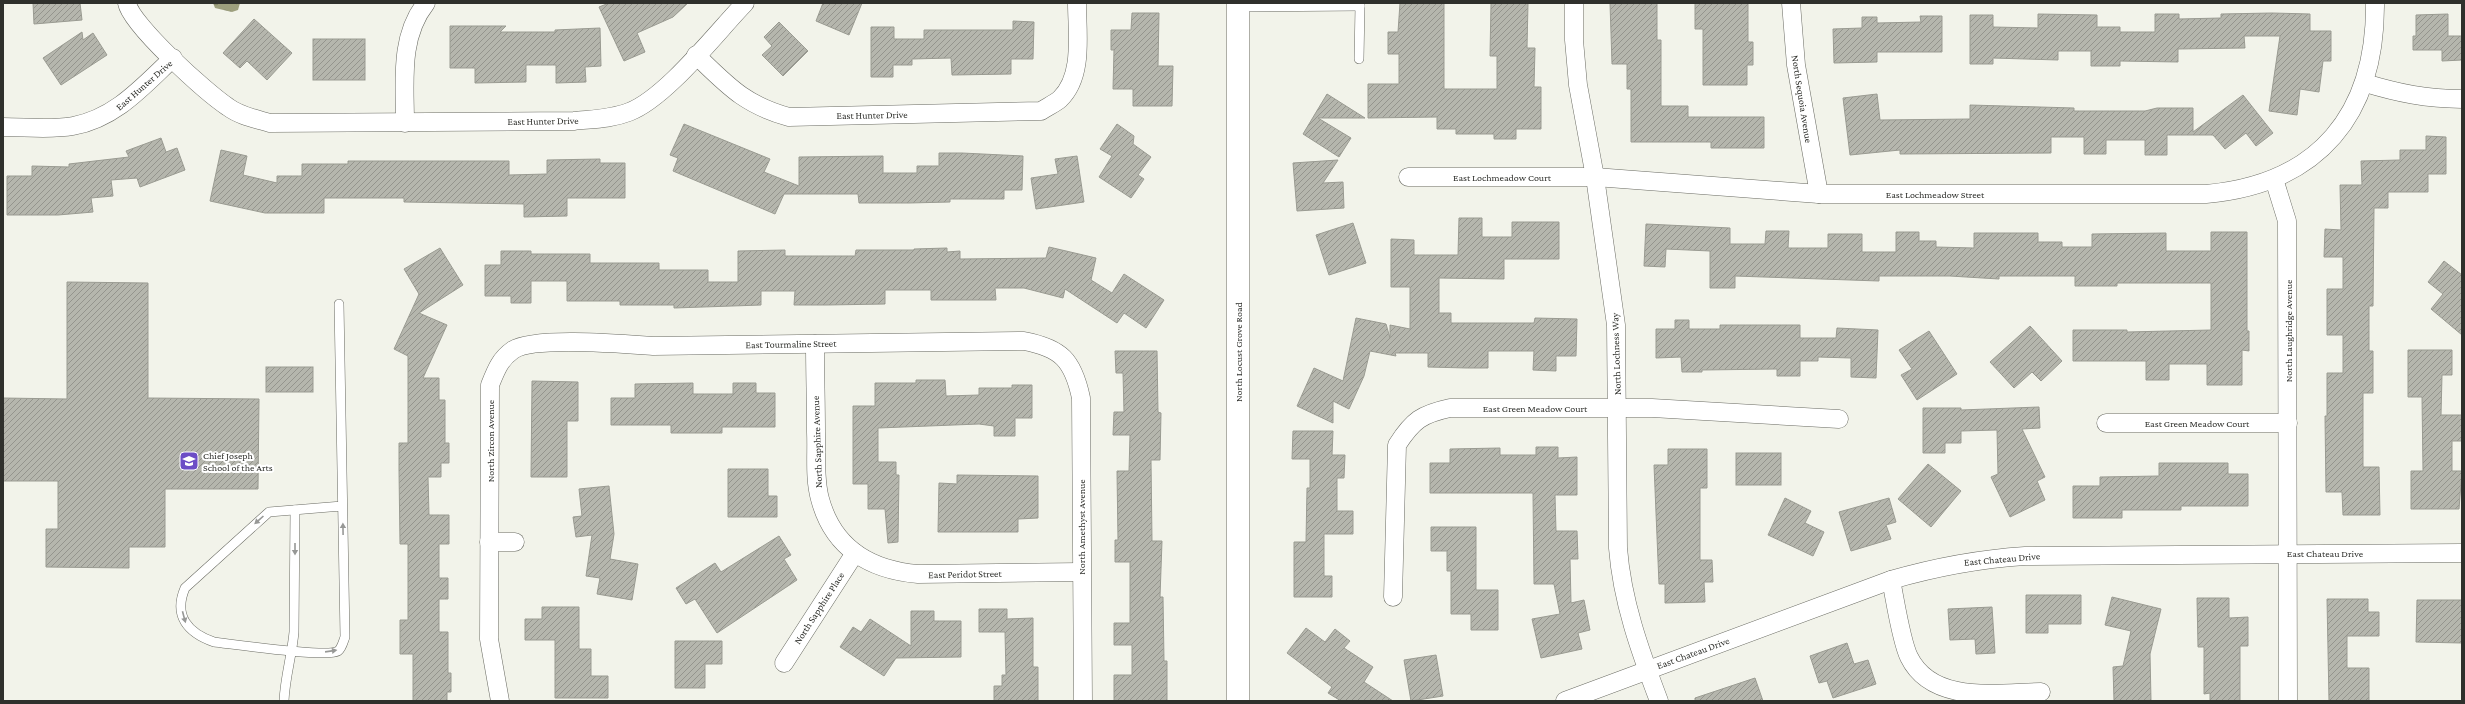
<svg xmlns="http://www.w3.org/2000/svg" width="2465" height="704" font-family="'Crimson Pro',serif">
<defs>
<pattern id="water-ripples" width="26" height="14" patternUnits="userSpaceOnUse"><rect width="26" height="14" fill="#9ea07e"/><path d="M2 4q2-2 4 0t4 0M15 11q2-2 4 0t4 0" fill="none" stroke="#818367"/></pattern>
<pattern id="building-hatch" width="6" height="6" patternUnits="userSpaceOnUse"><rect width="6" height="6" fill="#b5b6ad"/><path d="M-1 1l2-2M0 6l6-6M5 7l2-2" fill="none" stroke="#94948d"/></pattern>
</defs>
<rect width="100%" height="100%" fill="#f2f3ea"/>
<path fill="url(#water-ripples)" d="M213 3H240L238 10 232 12 215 8Z"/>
<g fill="url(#building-hatch)" stroke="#9a9b92">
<path d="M33 3H80L82 20 34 24Z"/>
<path d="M609 3H688L673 17 637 33 645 52 624 61 599 7Z"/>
<path d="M823 3H862L849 35 816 21Z"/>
<path d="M1400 3H1444V89H1497V56H1490L1491 3H1528L1527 48H1535L1534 87H1541V129H1516V139H1494V134H1456V129H1437V117L1368 118V84H1399V54H1388V32H1398Z"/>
<path d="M1610 3H1657V40H1661V106H1688V117H1764V148H1711V142H1631V89H1627V64H1612Z"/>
<path d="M1695 3H1748V42H1753V65H1747V85H1703V29H1695Z"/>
<path d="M1132 13H1159L1158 66H1173L1172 106H1133V89H1113L1114 50H1111V30H1131Z"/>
<path d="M2272 13 2310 14V31H2331V61H2323L2319 92 2300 89 2297 115 2269 111 2280 36H2244L2245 48 2178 49V62L2120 61V66H2091V51H2058V60L1993 58V64H1970V15H1993V27L2038 28V14L2097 15V27H2120V32H2155V14H2179V19L2221 18V14Z"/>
<path d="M2448 14V36H2462V60L2442 61V50H2413V36H2416V15Z"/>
<path d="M1920 16H1942V52H1877V62L1834 63 1833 29 1862 28V17H1877V23L1921 22Z"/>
<path d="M254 19 292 53 267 80 247 61 240 68 223 53Z"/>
<path d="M1013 21 1034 22 1033 59H1011V74L952 75 951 58 912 59V65H893V77H871V27H894V39H924V30H1013Z"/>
<path d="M779 22 808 51 783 76 762 55 772 46 764 37Z"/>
<path d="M450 26H506L500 32H555V30L600 28 601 66 585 67 586 82 556 83V65H526V82L475 83V68H450Z"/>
<path d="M82 32 83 40 93 33 107 55 61 85 43 58Z"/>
<rect x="313" y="39" width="52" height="41"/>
<path d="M1327 94 1365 118H1318L1351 138 1339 157 1303 134Z"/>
<path d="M1877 94 1880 120 1970 119V105L2074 108V111H2145L2157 108H2193V132L2243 95 2273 133 2256 146 2246 133 2225 149 2213 135H2167V155H2145V140H2106V154H2084V137H2051V153L1900 154V150L1850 155 1843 98Z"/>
<path d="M684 124 770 159 764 172 799 186V157L883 156V173H917V166H939V153H962L1023 156 1022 190H1004V199H950V202L909 203H859L858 194H784L775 214 673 171 678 158 670 155Z"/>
<path d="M1117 124 1134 136 1133 144 1151 157 1138 175 1144 179 1131 198 1099 177 1112 156 1100 149Z"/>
<path d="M2426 136 2446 137V174H2428V192H2388V208H2374L2373 306H2369V351H2373V393H2363V467H2379L2380 515H2343L2342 492H2326L2325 416H2327V373H2343V335H2327V289H2343V257H2324L2325 229 2341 230 2340 185H2362L2361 161 2400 160V150H2426Z"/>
<path d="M161 138 166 152 177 148 185 170 140 187 137 178 111 180 113 196 91 198 93 212 58 215H7V176H32V166L69 167V164L129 157 126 151Z"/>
<path d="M221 150 247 156 243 175 277 183V176H302V164H348V161H509V175L547 174V160L600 159V163H625V198H567V216L524 217V204L404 202V198H324V213H265L210 201Z"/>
<path d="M1077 156 1084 202 1036 209 1031 178 1058 174 1055 159Z"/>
<path d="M1338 160 1323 183 1343 182 1344 208 1297 211 1293 163Z"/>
<path d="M1459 218H1482V237H1512V222H1559V259H1504V279L1439 278V313H1451V323H1534L1535 318 1577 319 1576 356H1556V371L1533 370 1534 351H1488V368H1467L1428 367V353H1395L1396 356 1370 351 1364 376 1349 409 1333 401V423L1297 406 1314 368 1343 381 1356 318 1386 324 1390 338V325L1410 329V287H1391V239L1414 240V255H1458Z"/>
<path d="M1353 223 1366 263 1329 275 1316 235Z"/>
<path d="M1646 224 1730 228V244H1765L1766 231H1789L1788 248H1828V234H1862V252H1896V232H1919V241H1936V247L1974 248V233H2038V242H2062V247H2092V234L2166 233V251H2211V232H2247V331H2249V351L2242 350V385H2207V364H2169V380H2146V361H2073V330H2127V332L2211 330V283H2117V286H2075V276H1999V279L1950 276H1879V281L1735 276V288H1710V251L1666 249 1665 267 1644 266Z"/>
<path d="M1049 247 1096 258 1091 280 1112 293 1124 274 1164 300 1146 328 1124 313 1117 323 1065 289 1063 298 1024 288H995L996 300H931V290H885V304L827 305H794L795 291H761V305L674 308V305H620V301H567V281H531V303H511V296H485V265H501V251H531V254H590V263H659V270H708V282H738V251L785 250V256H855L856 250H914V249L947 248V252L960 251V259L1046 258Z"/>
<path d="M440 248 463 285 419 313 447 325 423 378H439V400H445V443H449V463H441V477H428L429 515H449V544H439V578H448V599H439V632H448V673H451V692H447V701H413V654H400V620H408V544H400L399 470V443H408V356L394 349 419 294 404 269Z"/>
<path d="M2444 261 2462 275V335L2431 309 2443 294 2428 282Z"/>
<path d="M67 282 148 283V398L259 399 258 489H165V547H129V568L46 567V529H58V481H3V398L67 399Z"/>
<path d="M1675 320H1689V329H1720V325H1800V338H1836L1837 328 1878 330 1876 378 1851 377V358L1818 357V361H1800V376H1777V369L1702 370V372H1682L1681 357 1656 358V329H1675Z"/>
<path d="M2030 326 2062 361 2041 381 2032 372 2014 388 1990 362Z"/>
<path d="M1929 331 1957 374 1917 400 1901 375 1912 369 1899 350Z"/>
<path d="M2408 350H2452V375H2442L2441 415H2462V441H2452V471H2462L2459 509H2411V471H2423L2422 397H2408Z"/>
<path d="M1115 351H1157L1158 412 1161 413 1160 460H1151L1152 541H1162L1160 597H1163L1164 661H1167V701H1114V675H1132V645H1114V623H1130V562H1115V540H1118L1117 471H1129L1130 435H1113L1114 412H1124L1123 373H1116Z"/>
<rect x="266" y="367" width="47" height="25"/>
<path d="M916 380H945L946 396 979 395V388H1012V385H1032V418H1015V436H994V426L979 424 878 428V462H896V475H899L898 542 888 543 885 509H868V484H853V406H875V383H916Z"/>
<path d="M532 381 578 382V421H567V477H531Z"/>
<path d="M693 383V394H733V383H756V393H775V427H722V433H671V425H611V398H635V384Z"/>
<path d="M2039 407 2040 428 2022 429 2045 477 2037 481 2045 500 2010 517 1991 477 1998 474 1997 430 1961 431V443H1945V453H1923V408H1961V410Z"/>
<path d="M1293 431H1333L1332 455H1345L1344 478H1337V511H1353V534H1324V576H1332V597H1294V542H1306L1307 488H1310V459H1292Z"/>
<path d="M1536 447H1558V458L1577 457V495H1555L1556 531H1577L1578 559H1570L1571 603 1584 600 1590 630 1578 633 1582 649 1541 658 1532 619 1560 614 1554 584H1534L1533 493H1430V463H1450V449L1500 448V455H1536Z"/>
<path d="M1668 449H1707V488H1700V560H1712L1713 582H1704L1705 602 1665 603V584H1659L1654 465H1668Z"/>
<rect x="1736" y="453" width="45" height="32"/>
<path d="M2159 463H2228V474H2248V506H2181V510H2122V518H2073V486H2100V477L2159 476Z"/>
<path d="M1928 464 1961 491 1931 527 1898 499Z"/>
<path d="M728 469H768V496H777V517H728Z"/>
<path d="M957 475 1038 476V518L1018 519V532H938L939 483 957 484Z"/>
<path d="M609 486 614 534 610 559 638 564 632 600 597 594 600 578 586 576 592 535 576 537 573 517 582 516 579 489Z"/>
<path d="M1785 498 1811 511 1805 523 1824 532 1813 556 1768 535Z"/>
<path d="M1889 498 1896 522 1886 525 1891 539 1851 551 1839 512Z"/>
<path d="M1431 527H1476V590H1498V630H1471V614H1451V571H1447V551H1431Z"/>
<path d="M779 536 791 555 784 559 797 580 717 633 695 599 686 604 676 588 715 563 721 572Z"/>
<path d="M2026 595H2081V624H2048V633H2026Z"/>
<path d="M2112 597 2161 609 2150 654 2151 701H2114L2113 667 2123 666 2131 631 2105 625Z"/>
<path d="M2197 598H2229V618L2248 617V646H2240V701H2210V693L2204 694V647H2198Z"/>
<path d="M2327 599H2368V612H2379V636H2347V668H2369V701H2329Z"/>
<path d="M2417 600H2462V643L2416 642Z"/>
<path d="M542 607H579V649H591V676H608V698H555V640H525V619H542Z"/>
<path d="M1992 607 1995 653 1976 654 1975 639 1950 640 1948 609Z"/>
<path d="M979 609H1007V619L1033 618V667H1038V701H994V686H1002V675H1006L1005 632H979Z"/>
<path d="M911 611H934V621H961V657L896 658 884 676 840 647 853 627 861 632 870 619 911 646Z"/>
<path d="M1306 628 1325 642 1335 629 1350 641 1344 648 1373 667 1364 682 1393 701H1341L1328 693 1332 687 1287 653Z"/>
<path d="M675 641H722V664H705V688H675Z"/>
<path d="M1847 643 1854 664 1868 660 1876 684 1833 698 1827 681 1819 683 1810 656Z"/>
<path d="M1436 655 1443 696 1411 701 1404 660Z"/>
<path d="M1755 678 1763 701H1695V698Z"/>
</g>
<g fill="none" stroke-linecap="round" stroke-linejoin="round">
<defs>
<g id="service">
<path d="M1238 7 1360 6V3"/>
<path d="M1359 59 1360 6"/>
<path d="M339 304 345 637C343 642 342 648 338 651 327 658 232 644 214 642 188 633 173 616 185 588L269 512 342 506"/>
<path d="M284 701C285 677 292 655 294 632L295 510"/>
</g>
<g id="minor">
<path d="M127 3C131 25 207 93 228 107 240 116 256 119 270 123L574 121C593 119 611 119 629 112 666 98 716 33 745 3"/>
<path d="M1574 3V40L1578 85 1595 177 1616 325 1618 548C1622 601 1640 651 1659 701"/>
<path d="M1791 3 1796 65 1819 194"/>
<path d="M696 55C728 86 745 105 789 117L1041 111C1047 107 1054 104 1060 99 1084 76 1077 33 1077 3"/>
<path d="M2365 83C2398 93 2427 99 2462 99"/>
<path d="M405 123C405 82 399 37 426 3"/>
<path d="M3 127C26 127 51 130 73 126 116 118 143 86 173 58"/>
<path d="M1408 177H1595L1819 194H2206C2319 184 2376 114 2375 3"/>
<path d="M2274 179 2287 221 2288 701"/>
<path d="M815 344C815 373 816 403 816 432 817 454 814 478 820 499 833 548 870 570 918 574L1081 572"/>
<path d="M2106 423H2288"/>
<path d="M489 542H515"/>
<path d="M1891 580C1895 599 1901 641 1909 657 1932 704 1996 693 2041 692"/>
<path d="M1393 597 1397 445C1413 420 1422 414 1450 408H1652L1839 419"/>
<path d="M784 663 855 553"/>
<path d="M500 701 489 639 490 385C496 370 500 359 513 350 534 336 625 344 653 346L1024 341C1061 348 1073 360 1081 398L1083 701"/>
<path d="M1565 701 1891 580C1936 567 1979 559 2025 556L2462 553"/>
</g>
<path id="secondary" d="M1238 3V701"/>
</defs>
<use href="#service" stroke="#6a6b63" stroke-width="10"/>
<use href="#minor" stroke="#6a6b63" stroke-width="19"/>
<use href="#secondary" stroke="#6a6b63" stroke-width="23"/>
<use href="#service" stroke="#fff" stroke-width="9"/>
<use href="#minor" stroke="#fff" stroke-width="18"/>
<use href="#secondary" stroke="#fff" stroke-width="22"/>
</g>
<defs><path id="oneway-solid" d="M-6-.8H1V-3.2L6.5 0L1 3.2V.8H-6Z"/></defs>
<g fill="#979896">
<use href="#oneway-solid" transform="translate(259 520) rotate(138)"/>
<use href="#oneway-solid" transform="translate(343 529) rotate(-91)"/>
<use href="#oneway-solid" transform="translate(295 549) rotate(90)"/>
<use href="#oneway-solid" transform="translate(184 617) rotate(75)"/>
<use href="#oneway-solid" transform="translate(331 651) rotate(-8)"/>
</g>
<defs>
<symbol id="school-square" viewBox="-11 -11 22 22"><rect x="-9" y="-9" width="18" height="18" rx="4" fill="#6c4dc6" stroke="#fff"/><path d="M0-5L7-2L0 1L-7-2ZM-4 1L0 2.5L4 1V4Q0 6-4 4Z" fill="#fff"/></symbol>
</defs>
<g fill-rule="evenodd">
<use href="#school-square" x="178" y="450" width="22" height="22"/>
</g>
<g text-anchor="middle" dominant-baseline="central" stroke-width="4" stroke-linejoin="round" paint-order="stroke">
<g font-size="10" fill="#2f302c" stroke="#fff">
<text transform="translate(144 85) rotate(-41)">East Hunter Drive</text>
<text transform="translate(1802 99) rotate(81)">North Sequoia Avenue</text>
<text transform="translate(872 115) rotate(-1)">East Hunter Drive</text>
<text transform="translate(543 121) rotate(-1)">East Hunter Drive</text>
<text x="1502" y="177">East Lochmeadow Court</text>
<text x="1935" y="194">East Lochmeadow Street</text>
<text transform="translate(2288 331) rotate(-90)">North Laughridge Avenue</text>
<text transform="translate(791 344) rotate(-1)">East Tourmaline Street</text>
<text transform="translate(1238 352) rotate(-90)">North Locust Grove Road</text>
<text transform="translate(1616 354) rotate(-92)">North Lochness Way</text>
<text x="1535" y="408">East Green Meadow Court</text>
<text x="2197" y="423">East Green Meadow Court</text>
<text transform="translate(490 441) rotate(-90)">North Zircon Avenue</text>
<text transform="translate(817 442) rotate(-92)">North Sapphire Avenue</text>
<text transform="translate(1081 527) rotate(-90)">North Amethyst Avenue</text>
<text x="2325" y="553">East Chateau Drive</text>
<text transform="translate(2002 559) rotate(-5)">East Chateau Drive</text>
<text transform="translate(965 574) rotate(-1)">East Peridot Street</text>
<text transform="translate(819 608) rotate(-57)">North Sapphire Place</text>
<text transform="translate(1693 653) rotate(-20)">East Chateau Drive</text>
</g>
<g font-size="10" fill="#2f302c" stroke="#fff" text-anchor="start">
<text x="203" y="455">Chief Joseph<tspan x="203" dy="12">School of the Arts</tspan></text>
</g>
</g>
<rect width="2465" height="704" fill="none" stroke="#2f302c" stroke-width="8"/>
</svg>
